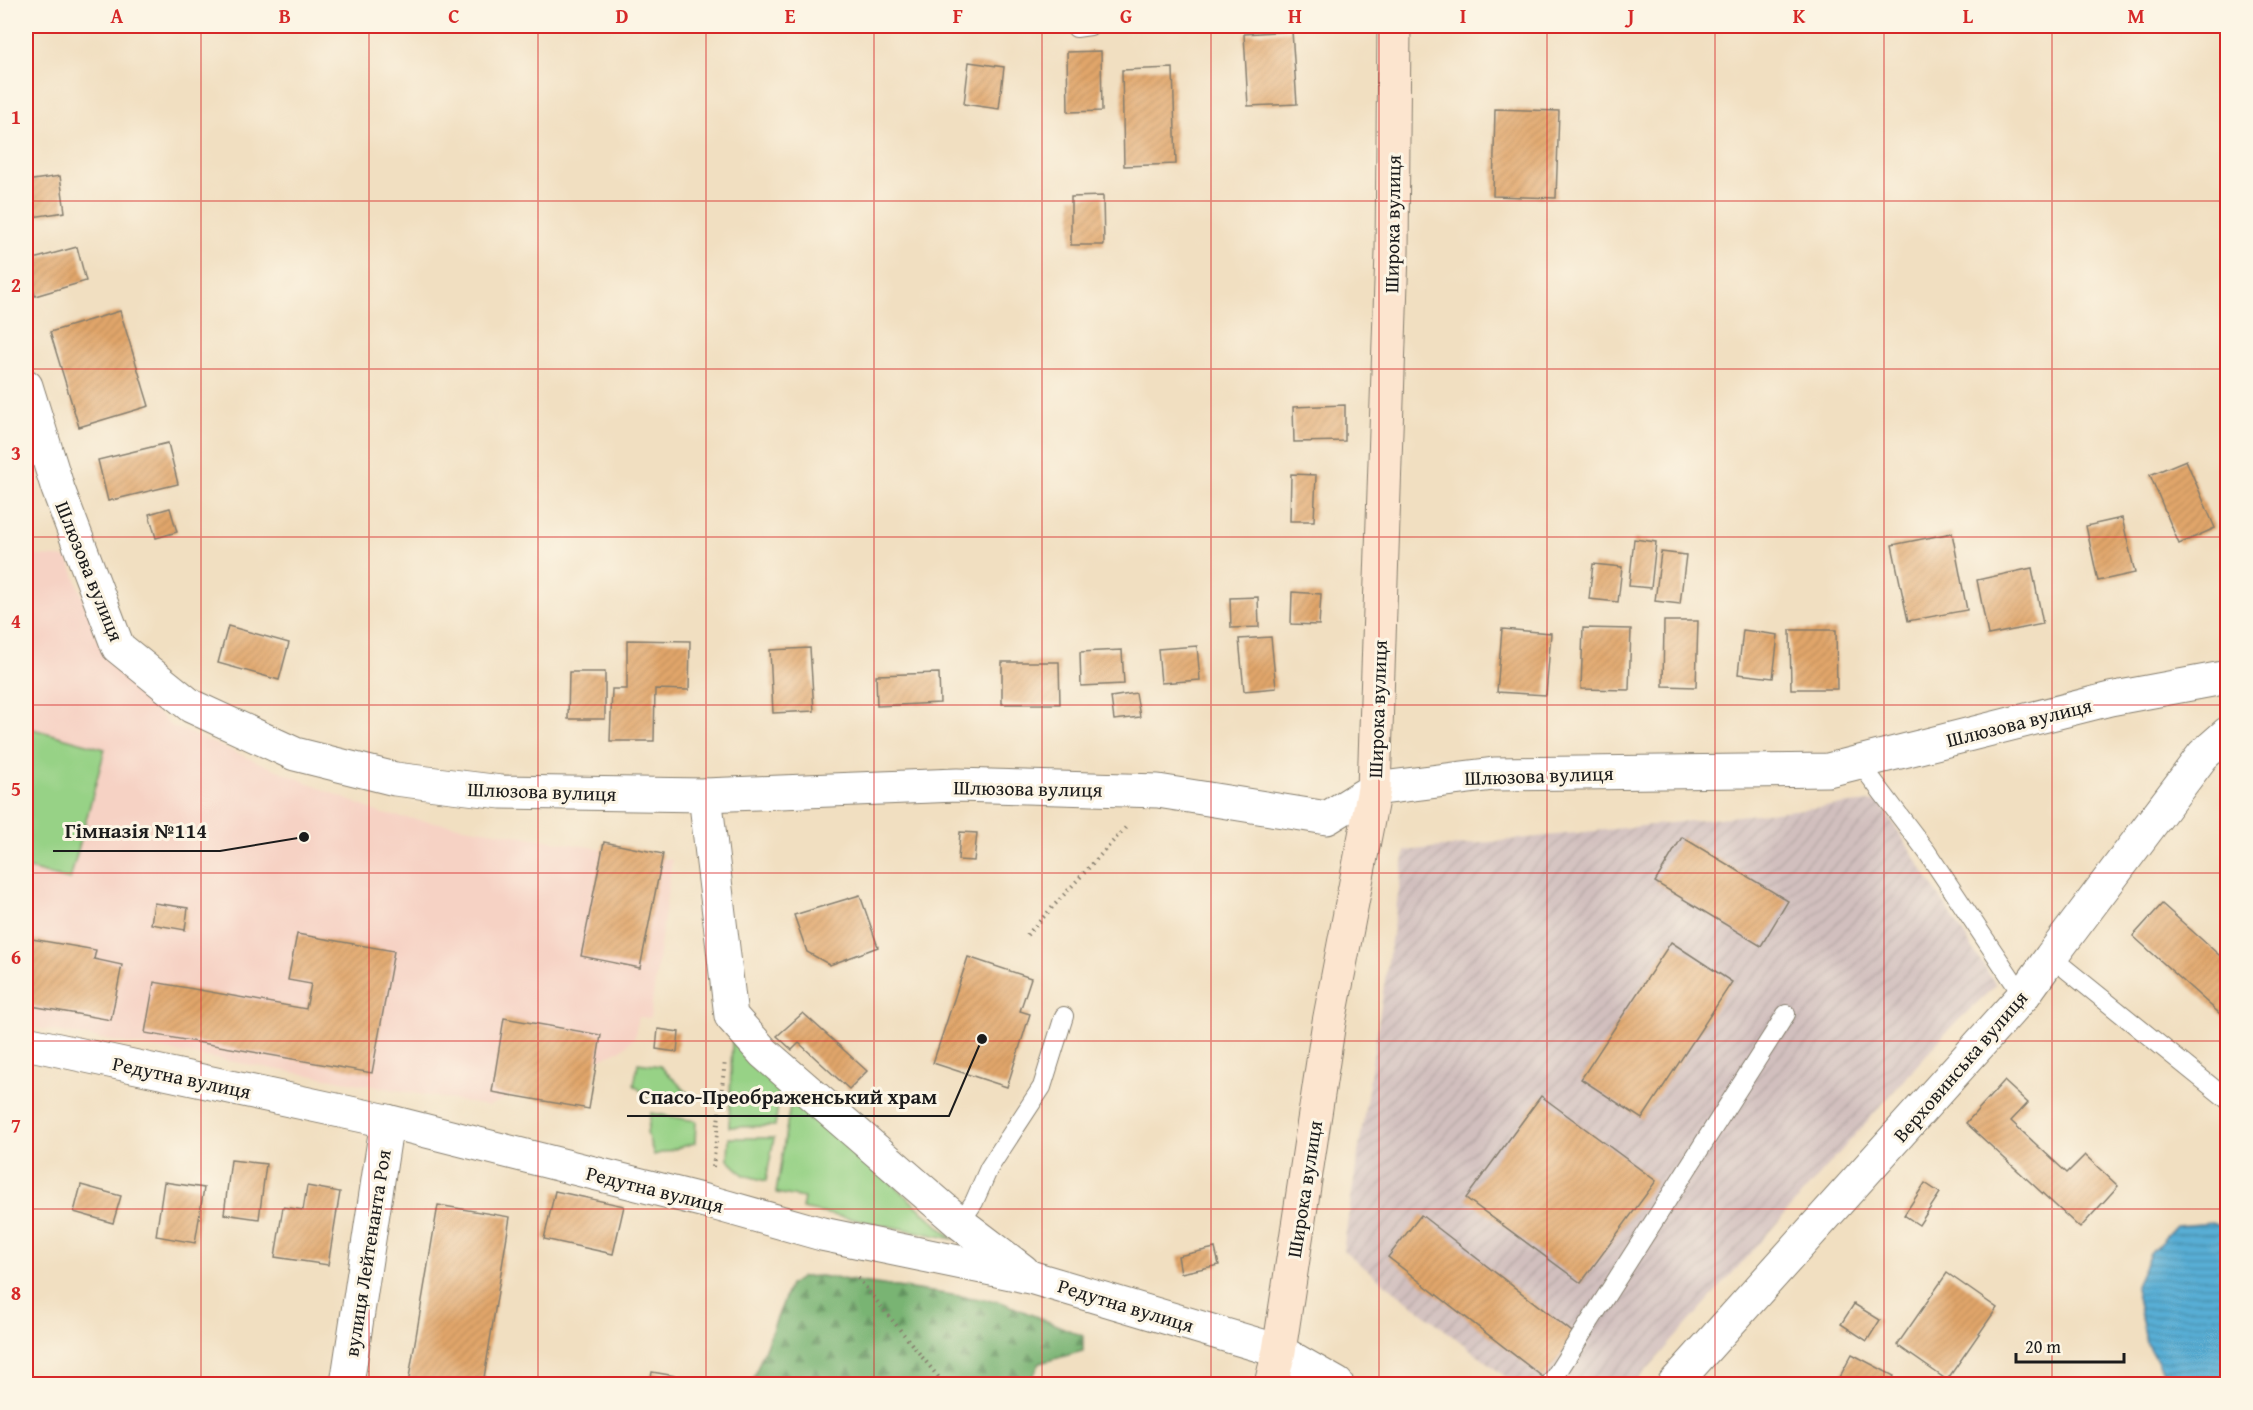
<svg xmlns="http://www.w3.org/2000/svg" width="2253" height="1410" font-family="'Gentium Book Plus',serif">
<defs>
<pattern id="industrial-furrows" width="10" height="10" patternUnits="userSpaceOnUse" patternTransform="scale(1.5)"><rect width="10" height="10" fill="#d1bfbe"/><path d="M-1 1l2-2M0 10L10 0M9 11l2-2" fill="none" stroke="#b3a4a3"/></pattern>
<pattern id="forest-firs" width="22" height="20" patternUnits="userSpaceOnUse" patternTransform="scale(1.5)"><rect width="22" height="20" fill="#79b473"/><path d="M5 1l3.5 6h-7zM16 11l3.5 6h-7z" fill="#62925e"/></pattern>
<pattern id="water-rules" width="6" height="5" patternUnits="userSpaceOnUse" patternTransform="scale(1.5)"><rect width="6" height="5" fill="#59aed5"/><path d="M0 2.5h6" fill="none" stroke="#498dac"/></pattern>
<pattern id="building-hatch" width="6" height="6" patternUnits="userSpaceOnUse" patternTransform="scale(1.5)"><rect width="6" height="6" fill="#e1a66a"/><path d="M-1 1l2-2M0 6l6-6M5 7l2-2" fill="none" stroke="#c08e5b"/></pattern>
</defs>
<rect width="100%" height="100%" fill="#fcf5e5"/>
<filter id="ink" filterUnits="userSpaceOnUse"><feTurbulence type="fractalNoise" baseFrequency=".0167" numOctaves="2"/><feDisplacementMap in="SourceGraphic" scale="12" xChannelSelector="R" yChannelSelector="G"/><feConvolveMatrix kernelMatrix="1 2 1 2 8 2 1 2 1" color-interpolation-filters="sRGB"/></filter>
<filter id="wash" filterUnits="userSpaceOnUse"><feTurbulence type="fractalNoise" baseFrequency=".008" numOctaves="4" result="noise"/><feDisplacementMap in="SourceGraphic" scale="24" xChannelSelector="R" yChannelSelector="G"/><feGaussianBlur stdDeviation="1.35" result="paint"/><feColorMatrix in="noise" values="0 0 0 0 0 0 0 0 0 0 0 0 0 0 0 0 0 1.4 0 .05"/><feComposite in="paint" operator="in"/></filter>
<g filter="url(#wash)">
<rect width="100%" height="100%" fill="#f1dfc1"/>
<path fill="#f6d2c4" d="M26 555 68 558 105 657 170 725 382 814 672 860 650 1018 638 1017 635 1037 621 1050 488 1106 26 1026V868L70 879 105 749 26 727Z"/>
<path fill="url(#industrial-furrows)" d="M1879 801 1996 985 1949 1029 1634 1384H1515L1343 1251 1405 851Z"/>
<g fill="#97d286" stroke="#5a7751" stroke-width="1.5">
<path d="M26 727 105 749 70 880 26 868Z"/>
<path d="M732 1039 781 1084 775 1126 729 1127Z"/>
<path d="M638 1063 660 1066 692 1097C663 1108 656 1104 634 1085Z"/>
<path d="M792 1093 953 1239 802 1209 804 1198 776 1193Z"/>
<path d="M651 1113 696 1121 695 1143 654 1155 647 1133Z"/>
<path d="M729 1138H774L766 1181 744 1175 728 1160Z"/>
</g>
<path fill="url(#forest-firs)" stroke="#4a6848" stroke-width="1.5" d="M820 1276 1001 1302 1083 1336V1351L1040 1363 1029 1384H751L790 1285 802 1277Z"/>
<path fill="url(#water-rules)" stroke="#3a6578" stroke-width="1.5" d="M2212 1223 2227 1230V1384H2170L2146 1341 2135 1287 2150 1254 2176 1226Z"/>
<g id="blocks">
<g fill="url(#building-hatch)">
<path d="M1292 31 1297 104 1248 106 1244 34Z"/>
<path d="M1101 51 1102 111 1068 112 1067 52Z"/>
<path d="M26 53 31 80 26 81Z"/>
<path d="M969 62 1004 67 999 109 964 104Z"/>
<path d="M1173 68 1176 164 1124 166 1122 70Z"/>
<path d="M1495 109 1559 111 1556 198 1493 196Z"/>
<path d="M60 176 65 212 26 218V181Z"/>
<path d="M1103 196 1104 245H1071V197Z"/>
<path d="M77 247 86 281 35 296 26 261Z"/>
<path d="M120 311 149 406 79 427 50 332Z"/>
<path d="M1345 405V441L1294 442 1293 407Z"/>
<path d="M168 443 178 484 108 501 98 460Z"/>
<path d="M2186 460 2215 528 2179 544 2150 475Z"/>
<path d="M1291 474 1316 475 1314 521H1290Z"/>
<path d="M170 508 177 532 156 538 149 514Z"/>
<path d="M2122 518 2135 573 2098 581 2086 526Z"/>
<path d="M1952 533 1967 610 1908 621 1892 545Z"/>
<path d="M1634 539 1656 542 1651 588 1629 586Z"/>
<path d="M1661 552 1686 555 1680 604 1655 601Z"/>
<path d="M1593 564 1622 567 1618 602 1589 599Z"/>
<path d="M2032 568 2043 624 1988 635 1977 580Z"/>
<path d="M1292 592 1321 594 1319 625 1291 624Z"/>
<path d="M1258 597 1259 627 1231 628 1230 598Z"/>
<path d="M1664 621H1698L1696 687 1663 686Z"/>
<path d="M228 626 289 643 279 680 218 663Z"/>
<path d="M1583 628 1631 629 1629 690 1581 689Z"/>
<path d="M1502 629 1551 633 1546 695 1497 692Z"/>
<path d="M1743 630 1778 635 1773 678 1738 674Z"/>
<path d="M1790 630H1836L1837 689H1791Z"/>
<path d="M1271 637 1276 688 1244 691 1239 639Z"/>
<path d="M627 640 690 641 689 690 655 689 654 741H610L612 689H627Z"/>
<path d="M1197 646 1200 680 1161 683 1158 649Z"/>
<path d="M810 648 814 711 773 713 770 650Z"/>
<path d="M1122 650 1124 684 1081 686 1080 652Z"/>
<path d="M1002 662H1059L1060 704H1002Z"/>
<path d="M569 672H605V719H568Z"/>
<path d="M939 673 940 703 877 706 876 675Z"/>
<path d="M1136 693 1140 717 1114 720 1111 697Z"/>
<path d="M960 832 977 833 974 861 958 860Z"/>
<path d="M1682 837 1788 901 1761 946 1655 882Z"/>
<path d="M604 842 663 854 640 968 581 956Z"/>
<path d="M860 895 878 947 830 965 807 952 794 915Z"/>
<path d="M154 903 188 908 185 930 151 924Z"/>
<path d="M2162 904 2228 963V1021L2133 936Z"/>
<path d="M297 934 394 951 372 1073 145 1033 154 982 306 1009 311 984 288 980Z"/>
<path d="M26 938 96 950 94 959 122 965 111 1020 26 1005Z"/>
<path d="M1671 942 1732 982 1642 1119 1581 1079Z"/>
<path d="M968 957 1031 978 1020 1011 1030 1014 1007 1087 933 1063Z"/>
<path d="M803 1013 867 1071 849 1089 799 1043 792 1050 777 1036Z"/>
<path d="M504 1018 601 1035 589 1109 492 1092Z"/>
<path d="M658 1029 679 1032 677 1052 656 1049Z"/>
<path d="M2004 1081 2028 1103 2011 1121 2067 1173 2085 1155 2118 1186 2080 1228 1966 1123Z"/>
<path d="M1541 1096 1656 1181 1581 1283 1466 1198Z"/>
<path d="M231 1160 266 1164 259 1219 224 1214Z"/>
<path d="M164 1182 204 1188 195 1243 156 1236Z"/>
<path d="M1925 1183 1940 1193 1919 1225 1904 1215Z"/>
<path d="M81 1185 121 1196 113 1223 74 1212Z"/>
<path d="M307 1186 340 1192 328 1265 275 1257 283 1207 303 1210Z"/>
<path d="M555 1191 624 1206 613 1254 544 1239Z"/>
<path d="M438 1205 510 1217 483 1384H408Z"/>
<path d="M1421 1215 1576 1335 1544 1378 1388 1257Z"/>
<path d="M1215 1248 1219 1265 1181 1273 1178 1256Z"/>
<path d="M1947 1273 1997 1308 1947 1380 1897 1345Z"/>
<path d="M1854 1304 1880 1320 1867 1341 1841 1324Z"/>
<path d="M1852 1354 1894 1376 1890 1384H1836Z"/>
<path d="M652 1372 711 1382 710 1384H650Z"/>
</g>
</g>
</g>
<g filter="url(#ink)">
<use href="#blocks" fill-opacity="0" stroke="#867e6e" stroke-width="1.5"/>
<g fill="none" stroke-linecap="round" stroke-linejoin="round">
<defs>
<g id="service">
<path d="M1076 28 1090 26"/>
<path d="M1859 762 1927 852 2023 996"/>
<path d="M2051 957 2228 1100"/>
<path d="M960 1223 974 1202 989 1168 1042 1087 1064 1016"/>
<path d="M1550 1384 1786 1014"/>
</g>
<g id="minor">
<path d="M26 386 58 489 118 647 191 706 295 754 395 779 501 792 705 795 957 785 1158 791 1327 818 1374 789 1494 774 1828 770 2110 699 2228 677"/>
<path d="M705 795 731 1016 764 1053 960 1223 1023 1271"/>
<path d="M26 1043 387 1121 709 1202 822 1234 1030 1277 1279 1351 1337 1384"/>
<path d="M347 1384 387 1121"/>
<path d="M1674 1384 2023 996 2051 957 2203 755 2228 733"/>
</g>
<path id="secondary" d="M1271 1384 1279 1351 1329 1022 1374 789 1392 252 1394 26"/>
</defs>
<use href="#service" stroke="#867e6e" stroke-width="20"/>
<use href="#minor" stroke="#867e6e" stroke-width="35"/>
<use href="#secondary" stroke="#867e6e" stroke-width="35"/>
<g stroke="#867e6e" stroke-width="4" stroke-dasharray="1.5 4.5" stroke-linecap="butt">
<path d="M1027 935 1128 825"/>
<path d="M713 1167 725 1061"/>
<path d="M858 1278 944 1384"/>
</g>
<use href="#service" stroke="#fff" stroke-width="18"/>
<use href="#minor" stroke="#fff" stroke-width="33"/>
<use href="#secondary" stroke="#fce5cf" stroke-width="33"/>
</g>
</g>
<path fill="none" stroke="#d62828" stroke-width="1.5" stroke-opacity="0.55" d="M201 26V1384M369 26V1384M538 26V1384M706 26V1384M874 26V1384M1042 26V1384M1211 26V1384M1379 26V1384M1547 26V1384M1715 26V1384M1884 26V1384M2052 26V1384M26 201H2228M26 369H2228M26 537H2228M26 705H2228M26 873H2228M26 1041H2228M26 1209H2228"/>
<g text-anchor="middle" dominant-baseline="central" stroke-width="6" stroke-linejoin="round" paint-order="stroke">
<g font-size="20" fill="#1c1c1c" stroke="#fcf5e5">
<text transform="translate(1392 224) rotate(-89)">Широка вулиця</text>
<text transform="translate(90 571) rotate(68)">Шлюзова вулиця</text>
<text transform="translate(1377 709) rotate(-88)">Широка вулиця</text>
<text transform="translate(2019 722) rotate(-14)">Шлюзова вулиця</text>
<text transform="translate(1539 775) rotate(-2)">Шлюзова вулиця</text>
<text transform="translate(1028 788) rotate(1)">Шлюзова вулиця</text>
<text transform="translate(542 791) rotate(2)">Шлюзова вулиця</text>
<text transform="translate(1960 1066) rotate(-49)">Верховинська вулиця</text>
<text transform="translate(182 1077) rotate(12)">Редутна вулиця</text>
<text transform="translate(655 1189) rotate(14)">Редутна вулиця</text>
<text transform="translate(1304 1189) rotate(-81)">Широка вулиця</text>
<text transform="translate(367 1253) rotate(-81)">вулиця Лейтенанта Роя</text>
<text transform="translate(1126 1305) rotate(17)">Редутна вулиця</text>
</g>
</g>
<path fill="none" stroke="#1c1c1c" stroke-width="2" d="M304 837L220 851H53M982 1039L949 1116H627"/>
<g fill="#1c1c1c" stroke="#fcf5e5" stroke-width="2">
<circle cx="304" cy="837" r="6"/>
<circle cx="982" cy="1039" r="6"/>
</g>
<g font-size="21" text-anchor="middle" font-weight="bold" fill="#1c1c1c" stroke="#fcf5e5" stroke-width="6" stroke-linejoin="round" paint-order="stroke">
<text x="136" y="838">Гімназія №114</text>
<text x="788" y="1104">Спасо-Преображенський храм</text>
</g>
<rect width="2253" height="1410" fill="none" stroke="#fcf5e5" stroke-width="66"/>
<path d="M2016 1353v9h108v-9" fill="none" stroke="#1c1c1c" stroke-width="3"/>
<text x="2025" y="1353" font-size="18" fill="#1c1c1c" stroke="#fcf5e5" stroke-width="4.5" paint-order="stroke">20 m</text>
<rect x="33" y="33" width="2187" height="1344" fill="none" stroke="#d62828" stroke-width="2"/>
<g font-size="20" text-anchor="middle" font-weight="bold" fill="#d62828">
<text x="117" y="23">A</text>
<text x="285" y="23">B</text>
<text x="454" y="23">C</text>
<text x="622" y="23">D</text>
<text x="790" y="23">E</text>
<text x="958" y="23">F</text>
<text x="1126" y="23">G</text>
<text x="1295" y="23">H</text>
<text x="1463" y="23">I</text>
<text x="1631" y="23">J</text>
<text x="1799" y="23">K</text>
<text x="1968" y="23">L</text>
<text x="2136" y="23">M</text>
<text x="16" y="124">1</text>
<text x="16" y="292">2</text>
<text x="16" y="460">3</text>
<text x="16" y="628">4</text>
<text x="16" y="796">5</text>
<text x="16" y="964">6</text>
<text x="16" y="1132">7</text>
<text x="16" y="1300">8</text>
</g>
</svg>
